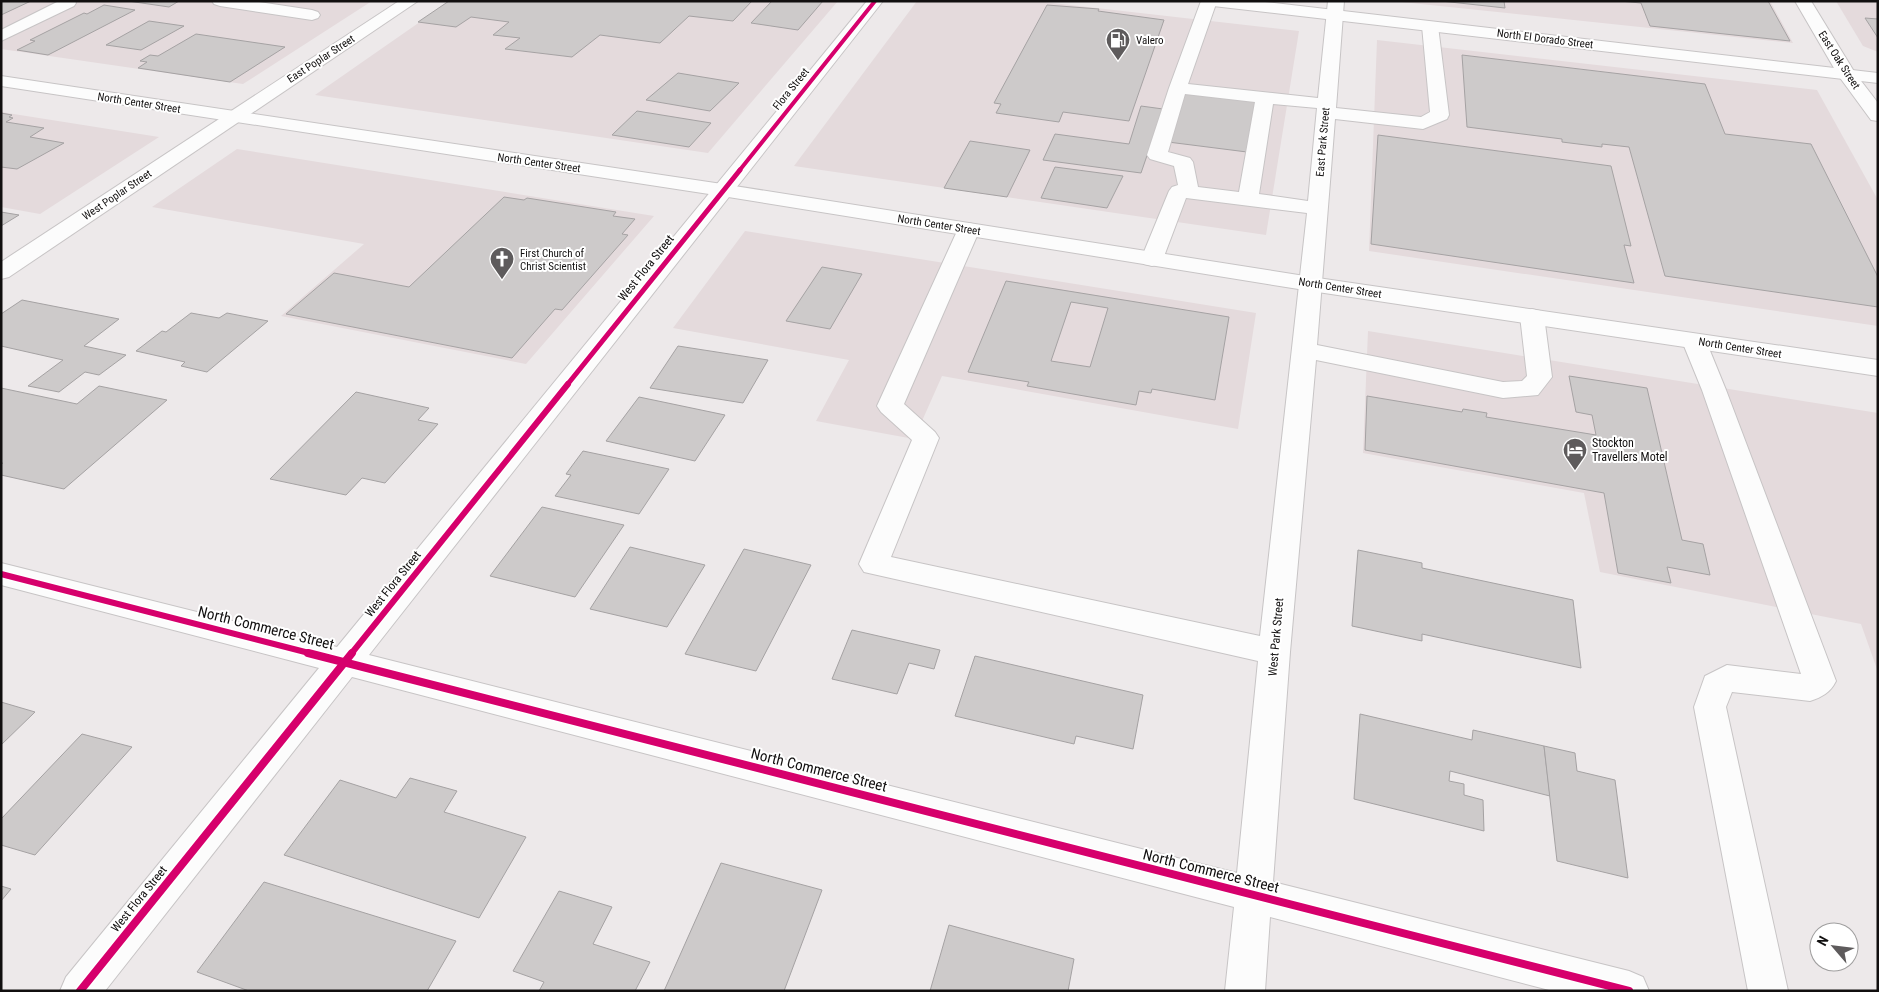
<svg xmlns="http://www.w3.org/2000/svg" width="1879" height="992" font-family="'Roboto Condensed',sans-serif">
<rect width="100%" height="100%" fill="#ede9ea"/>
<g fill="#e4dadc">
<path d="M1 1H372L243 84 1 49Z"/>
<path d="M450 1H838L708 153 315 95Z"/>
<path d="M917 1H1035L1299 31 1266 235 794 166Z"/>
<path d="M1392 1H1770L1793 43Z"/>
<path d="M1836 1H1878V52L1863 46Z"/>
<path d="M1377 40 1817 90 1878 200V326L1369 251Z"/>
<path d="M1 112 159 137 40 214 1 207Z"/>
<path d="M237 149 654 216 526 364 281 316 364 244 152 207Z"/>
<path d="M745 231 1256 313 1238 429 942 376 914 439 816 421 849 360 673 328Z"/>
<path d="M1368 331 1878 413V672L1861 624 1600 572 1584 493 1363 453Z"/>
</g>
<g fill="#cdcaca" stroke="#a5a2a3" fill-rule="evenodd">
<path d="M1 1H31L1 15Z"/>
<path d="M128 1H179L169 7Z"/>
<path d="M449 1H752L733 21 689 16 660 43 600 35 572 57 505 49 520 38 493 35 509 22 471 17 456 27 418 22Z"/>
<path d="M772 1H823L798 30 751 23Z"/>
<path d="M1441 1H1504L1505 8Z"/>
<path d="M1620 1H1768L1790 41 1650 26 1641 3Z"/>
<path d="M104 5 135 10 48 55 17 50 35 41 30 40 84 13 87 14Z"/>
<path d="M1047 5 1099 9 1098 11 1164 20 1129 121 1063 112 1059 122 996 113 1001 104 994 103Z"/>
<path d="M1865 18 1878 19V38Z"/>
<path d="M149 21 184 26 141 50 106 45Z"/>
<path d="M196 34 285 47 230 82 138 68 147 62 140 61 150 55 158 56Z"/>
<path d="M1462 55 1705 84 1725 134 1811 144 1878 277V307L1665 276 1629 147 1602 144V147L1562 142V139L1467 127Z"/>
<path d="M678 73 739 83 710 111 646 100Z"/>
<path d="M1181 93 1257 102 1247 152 1168 142Z"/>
<path d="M1141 106 1163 109 1141 173 1043 160 1055 134 1129 144Z"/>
<path d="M637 111 711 123 689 147 612 135Z"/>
<path d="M1 113 12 115 9 117 13 118 6 122 44 128 30 137 64 143 17 169 1 167Z"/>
<path d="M1378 135 1611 166 1631 246 1624 245 1634 283 1371 244Z"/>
<path d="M970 141 1030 150 1007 197 944 188Z"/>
<path d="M1055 167 1123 176 1107 208 1041 198Z"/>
<path d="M504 197 524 200 527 198 616 212 613 216 635 219 622 234 628 235 562 310 555 309 512 358 286 314 334 273 409 287Z"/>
<path d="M1 212 19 215 1 226Z"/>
<path d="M822 267 862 274 830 329 786 321Z"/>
<path d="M1006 281 1229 317 1215 400 1152 389 1151 393 1139 391 1136 405 1027 386 1029 382 968 372ZM1071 302 1108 308 1090 367 1051 361Z"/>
<path d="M22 300 119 319 84 346 126 355 99 375 85 372 59 392 28 386 63 360 1 346V314Z"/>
<path d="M191 313 219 318 227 313 268 321 207 372 181 366 185 362 136 351 162 331 166 332Z"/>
<path d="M678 346 768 360 743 403 650 388Z"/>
<path d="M1569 376 1647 388 1682 540 1703 544 1710 575 1667 567 1671 583 1618 573 1604 493 1365 450 1367 396 1462 412 1463 409 1487 413 1486 417 1596 435 1592 415 1576 412Z"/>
<path d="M99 386 167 400 64 489 1 475V465L3 463H1V388L77 404Z"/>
<path d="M356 392 429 408 418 420 438 424 385 483 362 478 346 495 270 479Z"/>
<path d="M639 397 725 415 695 461 606 441Z"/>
<path d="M583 451 669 469 639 514 555 496 571 475 566 474Z"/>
<path d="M542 507 624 525 575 597 490 576Z"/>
<path d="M630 547 705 565 667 627 590 609Z"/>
<path d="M744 549 811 565 756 671 685 654Z"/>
<path d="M1358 550 1422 563V568L1573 600 1581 668 1422 634V641L1352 626Z"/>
<path d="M852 630 940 650 934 669 909 663 897 694 832 679Z"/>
<path d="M975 656 1143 695 1133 749 1076 736 1074 744 955 716Z"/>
<path d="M1 702 35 712 1 745Z"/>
<path d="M1360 714 1472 740 1473 730 1544 746 1550 796 1450 771 1449 781 1464 784V795L1483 800 1484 831 1354 799Z"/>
<path d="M82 734 132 747 35 855 1 845V819Z"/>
<path d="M1544 746 1575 753 1577 771 1615 780 1628 878 1557 861Z"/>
<path d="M410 778 457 791 444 812 526 837 479 918 284 855 340 780 396 798Z"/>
<path d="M721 863 822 890 784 991H664Z"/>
<path d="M264 882 456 941 427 991H249L197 972Z"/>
<path d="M1 886 11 889 1 901Z"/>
<path d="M559 891 612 907 593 944 650 962 635 991H539L544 982 513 971Z"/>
<path d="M949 925 1074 959 1068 991H930Z"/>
</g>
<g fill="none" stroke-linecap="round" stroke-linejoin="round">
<defs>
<g id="minor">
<path d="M59 1H75L76 3 74 6 1 41V30Z"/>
<path d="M212 1H253L312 10 318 12 320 15 318 18 312 20 220 6 214 4Z"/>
<path d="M399 1H418L9 277 1 279V262Z"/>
<path d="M867 1H883L369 655 1237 873 1258 661 864 572 859 564 912 440 881 412 877 406 958 229 962 225 969 223 976 225 980 229 904 404 935 432 939 438 891 557 1260 636 1307 213 1186 198 1163 259 1160 264 1152 266 1144 264 1141 259 1169 191 1172 187 1178 185 1174 166 1150 159 1147 155 1169 88 1201 1H1217L1188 84 1318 98 1328 1H1344L1336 108 1421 117 1430 112 1422 26 1424 23H1436L1438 26 1449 115 1447 119 1423 129 1335 119 1317 345 1503 382 1522 381 1527 376 1520 316 1524 311 1532 309 1540 311 1544 316 1552 377 1538 395 1503 398 1316 360 1290 652 1273 882 1629 971 1643 977 1649 991H1553L1270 917 1265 991H1225L1234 907 352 677 105 991H60L66 977 319 668 1 585V563L337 647ZM1185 94 1255 102 1239 192 1198 187 1193 162 1190 158 1168 152ZM1273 104 1317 108 1308 201 1259 194Z"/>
<path d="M1795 1H1811L1855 73 1878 103V121L1871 120 1838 75Z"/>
<path d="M1694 334 1702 336 1706 341 1726 390 1836 681C1830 693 1822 697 1810 701L1732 692 1726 707 1788 991H1748L1694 707 1705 676 1727 665 1801 674 1702 390 1682 341 1686 336Z"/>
</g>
<g id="major">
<path d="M1205 1H1256L1878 73V83L1213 6 1207 4Z"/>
<path d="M1 76 722 184 1311 277 1878 360V376L1311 291 722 196 1 86Z"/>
</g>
</defs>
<use href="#minor" stroke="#c7c4c5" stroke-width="2"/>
<use href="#major" stroke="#c7c4c5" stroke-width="2"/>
<use href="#minor" fill="#fcfcfc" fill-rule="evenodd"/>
<use href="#major" fill="#fcfcfc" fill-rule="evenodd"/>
<defs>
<path id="cycleway-far3" d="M739 171 875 1"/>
<path id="cycleway-far2" d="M567 385 740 170"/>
<g id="cycleway-far1">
<path d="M1 574 313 654"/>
<path d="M351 654 568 384"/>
</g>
<g id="cycleway">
<path d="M308 653 1629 991"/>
<path d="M80 991 352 653"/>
</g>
</defs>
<use href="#cycleway-far3" stroke="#fff" stroke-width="5.5"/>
<use href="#cycleway-far2" stroke="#fff" stroke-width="8"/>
<use href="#cycleway-far1" stroke="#fff" stroke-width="9"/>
<use href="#cycleway" stroke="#fff" stroke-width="11"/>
<use href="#cycleway-far3" stroke="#d6006c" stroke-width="4"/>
<use href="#cycleway-far2" stroke="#d6006c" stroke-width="5"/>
<use href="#cycleway-far1" stroke="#d6006c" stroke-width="6"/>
<use href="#cycleway" stroke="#d6006c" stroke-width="8"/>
</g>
<defs>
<symbol id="fuel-pin" viewBox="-11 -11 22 30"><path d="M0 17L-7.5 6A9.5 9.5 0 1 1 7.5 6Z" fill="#5e5b5c" stroke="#fff"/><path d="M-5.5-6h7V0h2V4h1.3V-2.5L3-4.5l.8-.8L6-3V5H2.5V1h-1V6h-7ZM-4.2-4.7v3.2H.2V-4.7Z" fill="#fff"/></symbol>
<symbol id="church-pin" viewBox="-11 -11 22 30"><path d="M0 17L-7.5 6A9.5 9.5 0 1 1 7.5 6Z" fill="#5e5b5c" stroke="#fff"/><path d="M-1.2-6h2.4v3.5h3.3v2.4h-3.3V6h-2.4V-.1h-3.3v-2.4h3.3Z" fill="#fff"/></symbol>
<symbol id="hotel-pin" viewBox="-11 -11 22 30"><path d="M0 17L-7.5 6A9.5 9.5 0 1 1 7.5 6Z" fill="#5e5b5c" stroke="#fff"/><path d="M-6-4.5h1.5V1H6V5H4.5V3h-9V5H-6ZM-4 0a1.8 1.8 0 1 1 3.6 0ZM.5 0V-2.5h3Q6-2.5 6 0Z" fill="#fff"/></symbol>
</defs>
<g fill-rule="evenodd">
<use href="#fuel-pin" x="1104" y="26" width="28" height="38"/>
<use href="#church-pin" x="488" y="245" width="28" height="38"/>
<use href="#hotel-pin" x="1561" y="436" width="28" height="38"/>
</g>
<g text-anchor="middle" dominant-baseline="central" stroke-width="4" stroke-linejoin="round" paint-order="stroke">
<g font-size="11" fill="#110f0f" stroke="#fff">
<text transform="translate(1545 39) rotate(7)">North El Dorado Street</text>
<text transform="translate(321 59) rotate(-33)">East Poplar Street</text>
<text transform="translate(1839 60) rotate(57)">East Oak Street</text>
<text transform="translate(791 89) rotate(-51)">Flora Street</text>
<text transform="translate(139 103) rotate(9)">North Center Street</text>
<text transform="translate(1323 142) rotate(-85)">East Park Street</text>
<text transform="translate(539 163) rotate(8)">North Center Street</text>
<text transform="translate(117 195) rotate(-34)">West Poplar Street</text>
<text transform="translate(939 225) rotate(9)">North Center Street</text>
<text transform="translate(1340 288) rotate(9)">North Center Street</text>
<text transform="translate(1740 348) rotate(9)">North Center Street</text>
</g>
<g font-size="11" fill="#110f0f" stroke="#fff" text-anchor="start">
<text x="1136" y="40">Valero</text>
<text x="520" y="253">First Church of<tspan x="520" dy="13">Christ Scientist</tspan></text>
</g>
<g font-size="12" fill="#110f0f" stroke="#fff">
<text transform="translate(646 268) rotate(-51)">West Flora Street</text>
<text transform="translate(393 584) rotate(-51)">West Flora Street</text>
<text transform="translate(1276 637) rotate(-85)">West Park Street</text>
<text transform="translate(139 899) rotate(-51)">West Flora Street</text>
</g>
<g font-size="12" fill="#110f0f" stroke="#fff" text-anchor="start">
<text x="1592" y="443">Stockton<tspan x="1592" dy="14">Travellers Motel</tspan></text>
</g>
<g font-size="15" fill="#110f0f" stroke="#fff">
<text transform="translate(266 628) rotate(14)">North Commerce Street</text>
<text transform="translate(819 770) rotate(14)">North Commerce Street</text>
<text transform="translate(1211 871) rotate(14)">North Commerce Street</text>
</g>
</g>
<rect width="1879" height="992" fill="none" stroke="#110f0f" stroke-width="5"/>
<g transform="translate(1834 947) rotate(298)"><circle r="24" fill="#ffffff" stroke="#a09f9f"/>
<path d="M0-4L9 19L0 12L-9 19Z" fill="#5e5b5c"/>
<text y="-8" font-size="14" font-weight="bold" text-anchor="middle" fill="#110f0f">N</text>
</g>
</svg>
